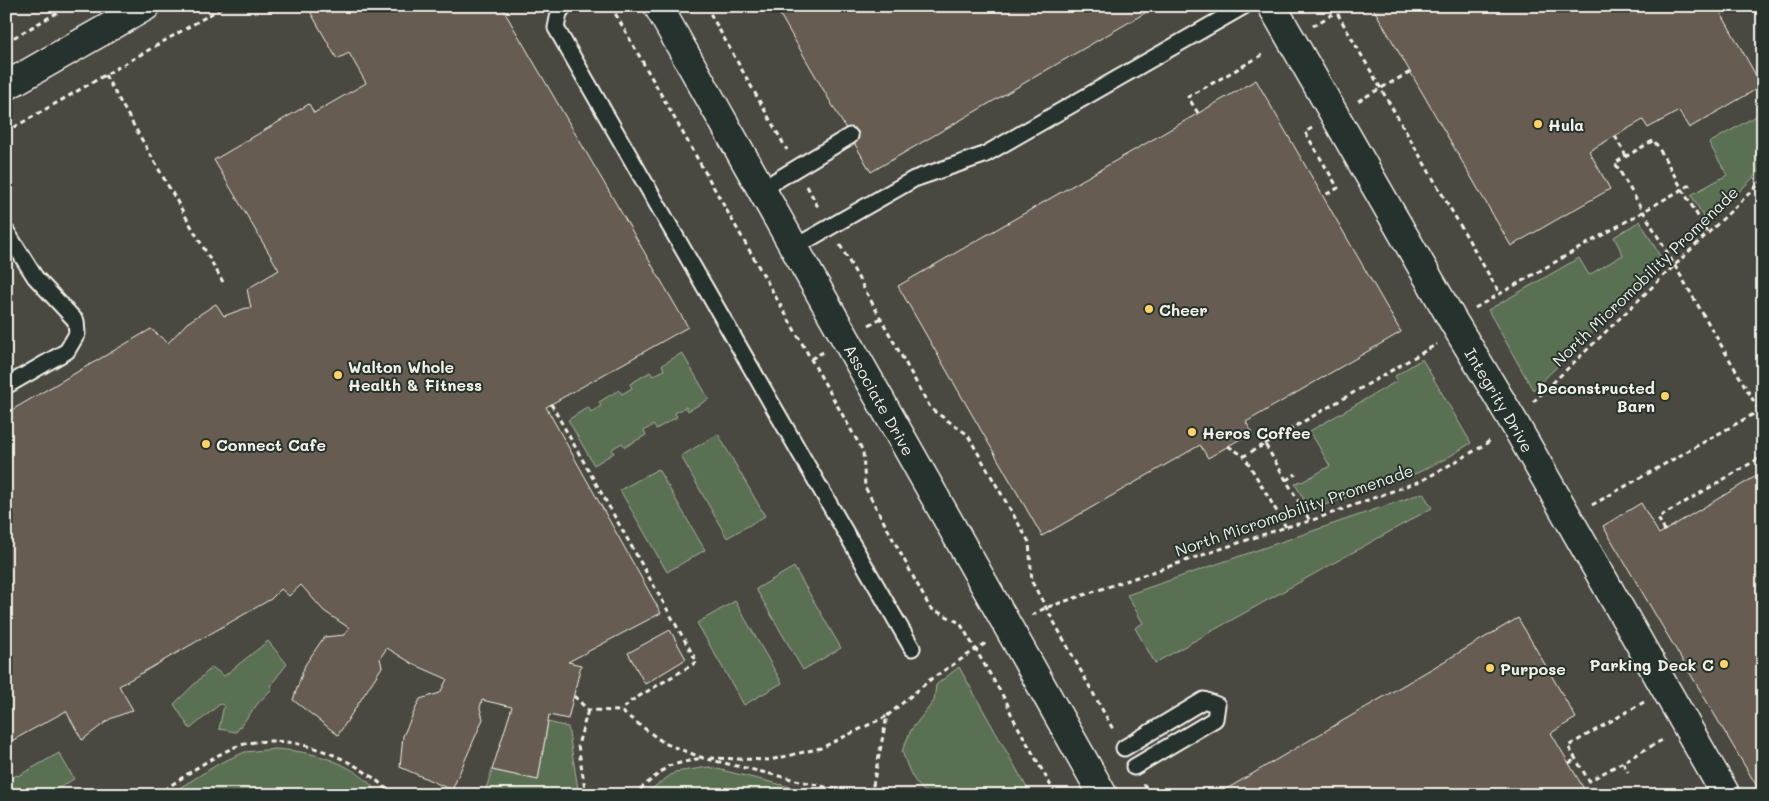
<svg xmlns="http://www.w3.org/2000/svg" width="1769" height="801" font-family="Mali,sans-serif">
<rect width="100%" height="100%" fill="#393f38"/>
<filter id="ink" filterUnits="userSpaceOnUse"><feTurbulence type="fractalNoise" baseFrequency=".02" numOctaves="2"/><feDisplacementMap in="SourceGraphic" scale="10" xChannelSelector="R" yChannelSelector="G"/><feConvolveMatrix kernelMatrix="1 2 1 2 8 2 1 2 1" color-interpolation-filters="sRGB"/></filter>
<g filter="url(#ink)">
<rect fill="#494a43" x="6" y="6" width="1757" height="789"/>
<g fill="#5a6f52" stroke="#a7b09d">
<path d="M1763 112V168L1707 223 1691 195 1727 175 1709 143Z"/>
<path d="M1640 221 1664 263 1533 390 1488 310 1579 258 1589 275 1623 255 1614 237Z"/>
<path d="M682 353 709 399 688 411 686 407 675 413 677 417 656 429 653 425 644 431 646 435 625 447 622 443 612 449 614 453 594 465 568 420 588 407 591 412 601 406 599 402 619 390 622 394 632 388 630 384 650 372 653 376 664 370 662 365Z"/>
<path d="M1422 359 1471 443 1447 458 1417 473 1310 510 1295 484 1300 481 1302 482 1330 466 1310 431 1397 381 1395 376Z"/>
<path d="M718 434 765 516 727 538 681 456Z"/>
<path d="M658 469 705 550 667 572 620 490Z"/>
<path d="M1423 493 1432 508 1155 663 1135 628 1143 623 1127 595Z"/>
<path d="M794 567 841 648 803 670 756 589Z"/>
<path d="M735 601 782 683 744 705 697 623Z"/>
<path d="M268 641 287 664 270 686 272 689 259 702 236 732 219 729 224 705 220 704 190 729 174 704 212 667 224 676Z"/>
<path d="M959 667 1031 795H932C914 788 908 768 902 751L911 730 934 701 936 685Z"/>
<path d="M548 722 568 727 579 795H484L492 770 538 780Z"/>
<path d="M275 749C304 751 334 757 358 774 367 780 374 788 382 795H168L220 763 245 752Z"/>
<path d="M59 753 74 779 47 795H6V781L17 775 18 776Z"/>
<path d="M709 767 823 795H643L675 772Z"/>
</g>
<g fill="#665b51" stroke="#f4f1e8">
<path d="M307 6H501L688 327 546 407 661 613 568 662 581 665 568 719 549 715 538 780 492 770 512 707 482 700 480 708 483 719 452 790 400 767 403 736 420 699 440 693 447 679 413 664 387 648 380 658 382 667 338 735 293 700 305 665 324 637 344 635 349 628 324 611 301 585 289 596 281 589 271 599 119 686 133 710 110 719 82 740 66 711 6 744V418L12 414 10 411 151 329 168 343 187 323 214 305 216 304 224 316 246 308H251L247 289 279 270 214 160 309 104 314 113 366 83 349 53 337 59Z"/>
<path d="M775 6H1157L871 172Z"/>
<path d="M1372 6H1717L1762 86 1689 128 1679 111 1648 128 1643 120 1589 151 1610 189 1511 246Z"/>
<path d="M1256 80 1401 332 1246 422 1252 432 1208 458 1200 445 1042 536 898 286Z"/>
<path d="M1763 472V795H1762L1603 526 1641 503 1659 534Z"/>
<path d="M1518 618 1576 718 1551 733 1587 794 1225 795 1223 791Z"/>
<path d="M670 630 686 659 645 684 628 653Z"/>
</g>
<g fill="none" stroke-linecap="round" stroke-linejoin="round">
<defs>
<g id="lane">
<path d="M564 6 559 13 556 28 912 648"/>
<path d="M762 189 850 136"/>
<path d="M6 231 35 277 76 321 77 334 67 351 6 386"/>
<path d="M795 247 914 179 984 155 1244 6"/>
<path d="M1124 748 1204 700 1217 705 1215 719 1134 767"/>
</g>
<g id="street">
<path id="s1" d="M1272 6 1453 321 1513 421 1726 795"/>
</g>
<g id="secondary">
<path id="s2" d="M658 6 1103 795"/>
<path d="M6 86 146 6"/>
</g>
</defs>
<use href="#lane" stroke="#f4f1e8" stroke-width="19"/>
<use href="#street" stroke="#f4f1e8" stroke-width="31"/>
<use href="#secondary" stroke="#f4f1e8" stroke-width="31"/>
<g stroke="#f4f1e8" stroke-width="3" stroke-dasharray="5 4" stroke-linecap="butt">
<path d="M611 6 863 451 865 487 930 608 960 623 1007 703 1012 716 1056 795"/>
<path d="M706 6 787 150"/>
<path d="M1333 6 1500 294"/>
<path d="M1313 26 1336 12"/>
<path d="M6 42 69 6"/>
<path d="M105 75 223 282"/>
<path d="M1358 101 1410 72"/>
<path d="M1198 113 1188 97 1264 54"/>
<path d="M1312 128 1305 132 1338 188 1323 196"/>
<path d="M6 132 225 6"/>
<path d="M1615 136 1626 156"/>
<path d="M807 186 819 209"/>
<path d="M1707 232 1654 140 1615 163 1763 417"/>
<path d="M840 245 931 409 967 434 1029 542 1032 582 1114 731"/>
<path d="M1475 308 1693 183"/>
<path d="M869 325 881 318"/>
<path d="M811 359 823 352"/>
<path d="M1533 402 1763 180"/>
<path d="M551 404 697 662 631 701 621 711"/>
<path d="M1265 444 1437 344"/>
<path d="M1228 446 1244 456"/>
<path d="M1286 480 1296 474"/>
<path d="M1592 505 1759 411"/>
<path d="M1286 527 1244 456 1265 444 1310 521"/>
<path d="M1665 531 1658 518 1763 456"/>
<path d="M1032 615 1045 608 1286 527 1310 521 1423 480 1483 446 1492 439"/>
<path d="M574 696 588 710 621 711 664 743 703 758 859 795"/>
<path d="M1644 702 1568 746 1589 781 1664 739"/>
<path d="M710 758 770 760 821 748 887 716"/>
<path d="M1569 763 1576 759"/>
<path d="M1623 763 1628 772"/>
<path d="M1144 784 1150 795"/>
<path d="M157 795C182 778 207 759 235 747 285 728 358 757 392 795"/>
<path d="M586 795 578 745 588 710"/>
<path d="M633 795 668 766 701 758"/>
<path d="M871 795 887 716 931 679 986 643"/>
</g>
<use href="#lane" stroke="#26332d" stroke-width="15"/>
<use href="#street" stroke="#26332d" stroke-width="28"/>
<use href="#secondary" stroke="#26332d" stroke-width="28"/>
</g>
</g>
<g fill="#ffd166" stroke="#26332d" stroke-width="2">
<circle cx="1538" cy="124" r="5"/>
<circle cx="1149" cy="309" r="5"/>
<circle cx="338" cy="375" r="5"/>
<circle cx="1665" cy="396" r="5"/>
<circle cx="1192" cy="432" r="5"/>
<circle cx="206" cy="444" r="5"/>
<circle cx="1724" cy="664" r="5"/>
<circle cx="1490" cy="668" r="5"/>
</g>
<g text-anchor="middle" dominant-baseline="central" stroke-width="4" stroke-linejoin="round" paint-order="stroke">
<g font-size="16" font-weight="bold" fill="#f4f1e8" stroke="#26332d" text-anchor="start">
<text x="1548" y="124">Hula</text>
<text x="1159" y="309">Cheer</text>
<text x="348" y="366">Walton Whole<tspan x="348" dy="18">Health &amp; Fitness</tspan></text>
<text x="1655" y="387" text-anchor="end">Deconstructed<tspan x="1655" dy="18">Barn</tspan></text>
<text x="1202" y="432">Heros Coffee</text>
<text x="216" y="444">Connect Cafe</text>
<text x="1714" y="664" text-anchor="end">Parking Deck C</text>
<text x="1500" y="668">Purpose</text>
</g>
<g font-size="16" fill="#f4f1e8" stroke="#26332d">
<text transform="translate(1645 276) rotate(-44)">North Micromobility Promenade</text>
<text stroke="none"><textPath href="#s2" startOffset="452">Associate Drive</textPath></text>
<text stroke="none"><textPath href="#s1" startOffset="455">Integrity Drive</textPath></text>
<text transform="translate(1294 510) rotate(-19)">North Micromobility Promenade</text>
</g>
</g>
<rect width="1769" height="801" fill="none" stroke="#26332d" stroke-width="25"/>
<rect x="12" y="12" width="1744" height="776" fill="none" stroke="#f4f1e8" stroke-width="2" filter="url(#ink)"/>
</svg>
